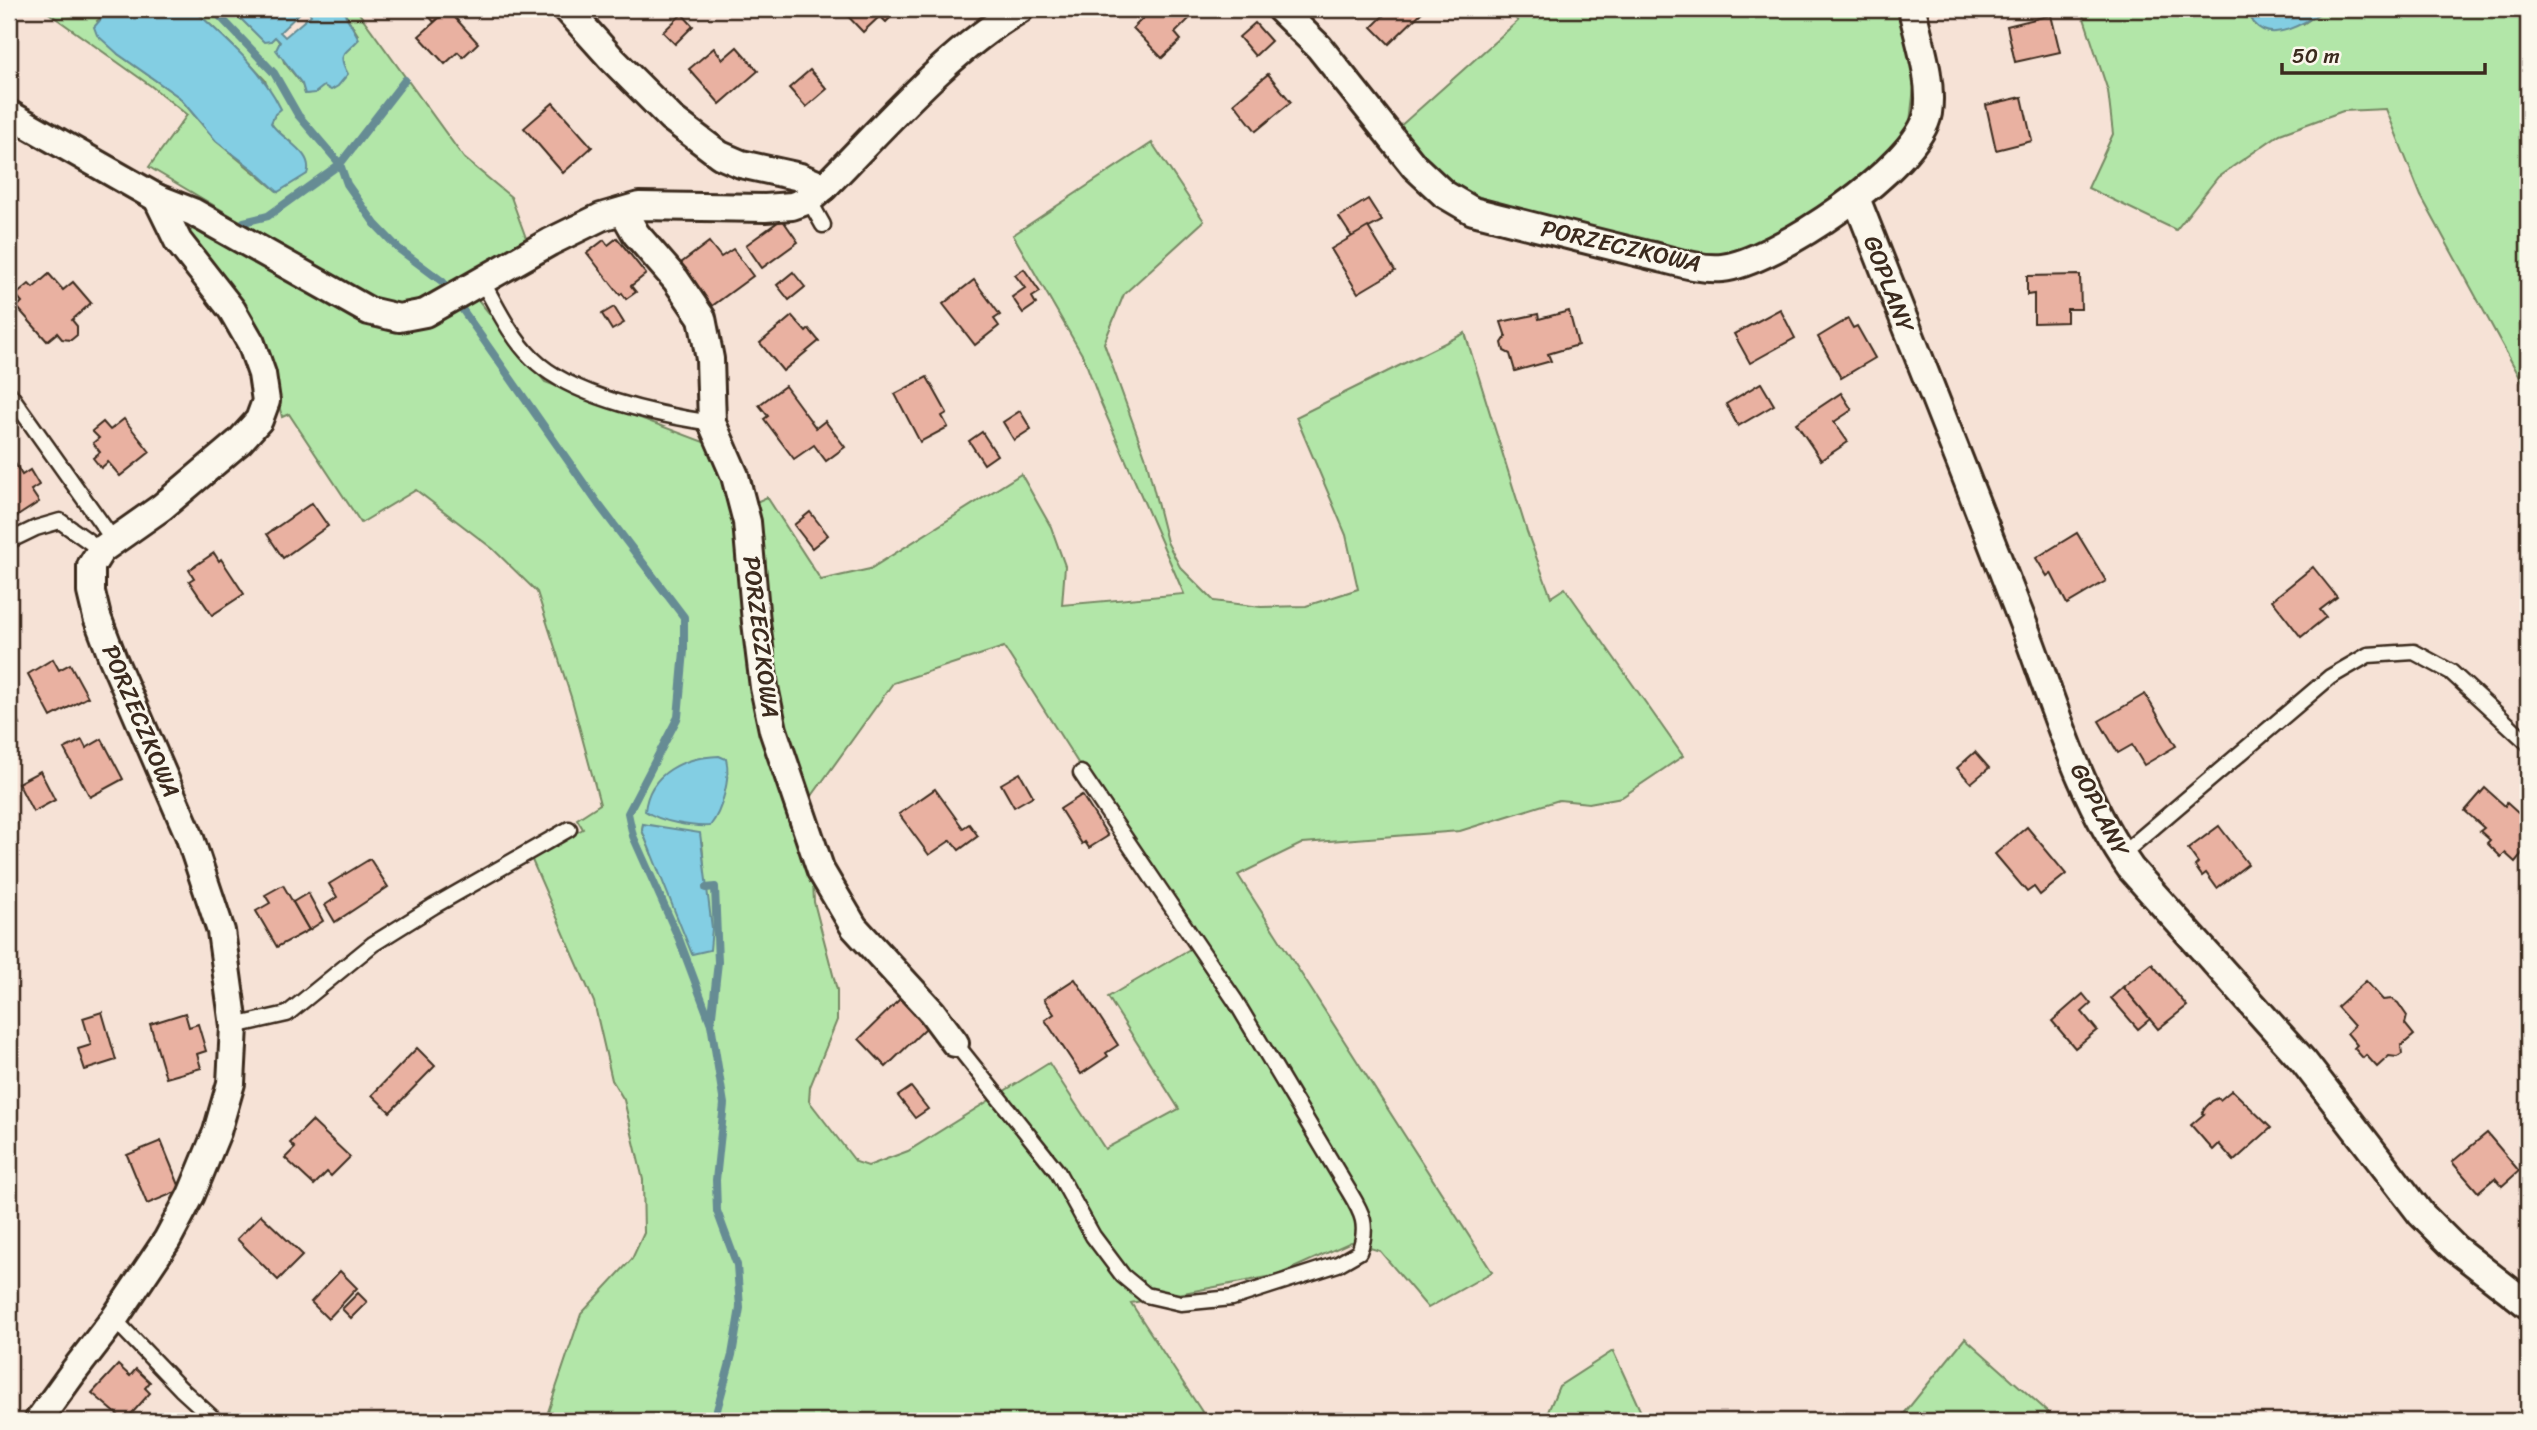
<svg xmlns="http://www.w3.org/2000/svg" width="2537" height="1430" font-family="Sriracha,sans-serif">
<rect width="100%" height="100%" fill="#f6e2d6"/>
<filter id="ink" filterUnits="userSpaceOnUse"><feTurbulence type="fractalNoise" baseFrequency=".0143" numOctaves="2"/><feDisplacementMap in="SourceGraphic" scale="14" xChannelSelector="R" yChannelSelector="G"/><feConvolveMatrix kernelMatrix="1 2 1 2 8 2 1 2 1" color-interpolation-filters="sRGB"/></filter>
<g filter="url(#ink)">
<g fill="#b2e6a8" stroke="#768863" stroke-width="2" fill-rule="evenodd">
<path d="M43 9C63 9 74 25 91 9H110L97 21 118 54 179 97 216 141 278 192 292 143 275 129 271 123 275 114 265 80 228 41 193 9H231L264 41 275 37 278 39 284 62 302 84 305 94C322 92 338 73 342 55L354 44 358 35 342 9H356L464 158 511 197 526 238 436 293 407 304 377 302 149 167 187 115 151 86Z"/>
<path d="M1505 9H1901L1915 78 1910 122 1880 164 1820 210 1771 240 1732 256 1668 249 1509 208 1464 191 1434 166 1398 128 1518 21Z"/>
<path d="M2081 9H2247L2255 25 2303 24 2326 9 2414 18 2473 13 2482 9H2528V392L2421 196 2386 109 2343 111 2280 134 2218 177 2176 230 2088 188 2113 134 2108 91Z"/>
<path d="M1152 143 1204 221 1124 294 1104 343 1146 459 1167 542 1180 567 1214 601 1261 607 1306 606 1358 589 1346 535 1296 417 1465 333 1527 532 1551 597 1565 588 1683 756 1622 797 1589 803 1559 800 1460 831 1303 843 1238 875 1492 1272 1428 1308 1380 1251 1351 1242 1278 1275 1131 1303 1208 1421H545L581 1314 632 1259 644 1233 643 1180 624 1100 612 1080 594 1002 531 858 583 829 577 819 600 804 572 700 537 592 493 549 416 490 361 523 289 414 282 417 277 397 188 234 192 229 198 227 366 324 397 332 439 320 476 297 545 382 709 444 750 505 767 497 821 580 870 569 1021 474 1051 527 1065 566 1062 605 1184 594 1100 401 1084 358 1013 235ZM1004 647 1195 946 1108 997 1179 1109 1105 1149 1049 1063 908 1151 868 1166 856 1162 809 1101 810 1087 837 1020V990L814 902 809 800 893 683ZM643 824 702 843 706 888 652 855 642 830Z"/>
<path d="M1965 1338 2047 1411 2056 1421H1898Z"/>
<path d="M1613 1351 1645 1421H1544L1559 1386Z"/>
</g>
<g fill="#83cee3" stroke="#668c94" stroke-width="2">
<path d="M110 9H193C226 39 262 69 281 109L275 114 271 123C280 139 315 152 307 174L278 192 254 170 216 141 179 97 118 54 97 35 94 27Z"/>
<path d="M231 9H304L280 32 285 37 311 15 307 9H342L359 39C345 55 336 52 348 74L338 86 331 90 324 86 315 93 305 94 302 84 276 50 280 42 275 37 271 41 264 42Z"/>
<path d="M2247 9H2326C2309 20 2273 45 2255 24 2251 20 2249 13 2247 9Z"/>
<path d="M2332 9H2482C2471 15 2458 15 2445 16 2406 19 2370 15 2332 9Z"/>
<path d="M719 756 726 759C731 778 722 811 710 826 691 827 661 822 645 811 649 772 685 757 719 756Z"/>
<path d="M643 824 700 833 712 928 710 950 692 954 642 830Z"/>
</g>
<g fill="none" stroke-linecap="round" stroke-linejoin="round">
<g stroke="#668c94" stroke-width="8">
<path d="M213 9 274 73 298 115 340 164 347 184 375 224 399 249 443 282"/>
<path d="M244 222 268 216 340 164 405 80"/>
<path d="M462 309 599 505 684 617V651L678 717 628 813 633 836 679 939 711 1024"/>
<path d="M706 888 715 887 718 962 711 1024 724 1104 716 1180 717 1211 737 1265 740 1308 732 1355 714 1421"/>
</g>
</g>
<g fill="#e9b1a1" stroke="#3b2a1e" stroke-width="2">
<path d="M423 9H449L434 22Z"/>
<path d="M841 9H895L897 11 886 22 880 16 863 32Z"/>
<path d="M1192 9 1195 13 1175 33 1181 40 1162 58 1133 28 1150 11 1149 9Z"/>
<path d="M1390 9H1425L1389 44 1372 27Z"/>
<path d="M448 10 478 43 463 57 458 52 445 64 419 36Z"/>
<path d="M682 14 693 26 675 44 663 32Z"/>
<path d="M2051 15 2060 52 2015 62 2007 26Z"/>
<path d="M1255 23 1271 41 1255 56 1239 37Z"/>
<path d="M737 47 758 71 720 104 689 69 714 48 723 59Z"/>
<path d="M810 70 827 89 806 107 789 88Z"/>
<path d="M1268 74 1291 102 1256 131 1234 103Z"/>
<path d="M2022 97 2032 141 1996 150 1986 105Z"/>
<path d="M553 103 592 147 563 173 524 128Z"/>
<path d="M1368 199 1382 221 1352 237 1339 217Z"/>
<path d="M782 219 798 242 762 268 746 245Z"/>
<path d="M1368 227 1395 271 1358 293 1331 249Z"/>
<path d="M617 238 646 274 631 286 636 292 626 299 622 293 620 295 587 253 604 240 608 245Z"/>
<path d="M709 242 721 257 733 249 753 276 712 306 681 263Z"/>
<path d="M1024 269 1040 292 1032 297 1036 304 1023 313 1012 297 1025 288 1015 275Z"/>
<path d="M793 272 805 287 789 300 777 285Z"/>
<path d="M49 274 63 290 73 282 91 303 72 320 77 326V335L71 340 62 339 57 333 47 341 17 307 22 302 16 295 29 284 33 288Z"/>
<path d="M2080 275 2081 309H2067V322L2034 323V294L2027 295V276Z"/>
<path d="M974 280 1000 315 994 319 999 326 975 345 943 304Z"/>
<path d="M614 307 624 323 612 330 602 314Z"/>
<path d="M1780 309 1795 338 1750 363 1734 334Z"/>
<path d="M1569 311 1578 345 1548 354 1551 361 1515 371 1510 354 1504 351 1502 343 1506 337 1501 322 1538 314 1539 319Z"/>
<path d="M792 316 806 332 809 329 819 341 783 371 760 343Z"/>
<path d="M1848 319 1853 328 1857 326 1875 358 1841 378 1818 337Z"/>
<path d="M927 377 947 413 942 416 948 427 920 442 895 394Z"/>
<path d="M1761 383 1774 405 1738 426 1726 404Z"/>
<path d="M785 386 816 428 825 421 845 447 826 461 814 445 794 459 764 419 768 416 759 405Z"/>
<path d="M1841 393 1852 410 1834 422 1848 442 1821 460 1796 423Z"/>
<path d="M1020 411 1031 429 1014 440 1003 422Z"/>
<path d="M124 419 150 452 120 476 108 462 101 468 93 458 100 452 93 443 99 438 92 431 103 422 110 430Z"/>
<path d="M982 432 997 455 984 464 969 441Z"/>
<path d="M10 455 22 475 30 470 39 485 31 490 39 502 10 521Z"/>
<path d="M312 503 328 526 283 558 267 534Z"/>
<path d="M810 512 828 535 812 548 794 525Z"/>
<path d="M2077 533 2106 581 2067 604 2051 573 2047 576 2036 558Z"/>
<path d="M214 553 219 561 221 559 244 594 212 615 189 581 194 578 189 570Z"/>
<path d="M2313 567 2337 597 2320 610 2326 617 2301 637 2272 600Z"/>
<path d="M53 659 59 670 70 664 88 697 51 717 28 674Z"/>
<path d="M2145 694 2176 746 2144 765 2132 745 2118 753 2099 721Z"/>
<path d="M9 705 20 725 9 731Z"/>
<path d="M102 739 123 779 90 797 64 749 82 740 86 748Z"/>
<path d="M1975 752 1989 768 1971 783 1957 768Z"/>
<path d="M40 771 55 800 33 812 18 783Z"/>
<path d="M1020 773 1033 796 1014 807 1001 784Z"/>
<path d="M2485 788 2505 806 2507 803 2518 813 2522 809 2528 815V851H2524L2515 862 2505 853 2501 857 2487 843 2490 840 2480 831 2484 828 2465 811Z"/>
<path d="M935 789 963 828 969 824 978 836 959 850 951 840 929 855 899 814Z"/>
<path d="M1082 795 1108 836 1089 848 1085 842 1082 844 1060 809Z"/>
<path d="M2219 826 2248 864 2217 888 2206 873 2202 876 2195 866 2198 863 2188 849Z"/>
<path d="M2027 827 2066 874 2040 895 2034 887 2027 892 1995 854Z"/>
<path d="M370 859 388 887 335 922 325 905 337 897 329 884Z"/>
<path d="M283 885 309 930 277 947 256 911 270 903 265 895Z"/>
<path d="M308 893 323 921 309 930 293 902Z"/>
<path d="M2152 964 2187 1006 2158 1029 2123 987Z"/>
<path d="M1075 979 1118 1045 1106 1053 1108 1056 1081 1074 1045 1020 1054 1014 1044 999Z"/>
<path d="M2366 981 2383 1000 2392 999 2398 1003 2407 1016 2405 1024 2414 1035 2401 1046 2402 1054 2397 1057 2389 1056 2377 1067 2366 1055 2363 1058 2354 1048 2357 1045 2347 1033 2354 1026 2337 1007Z"/>
<path d="M2123 987 2150 1019 2138 1029 2111 998Z"/>
<path d="M2083 994 2091 1004 2082 1012 2097 1030 2075 1048 2052 1021Z"/>
<path d="M900 999 927 1027 886 1067 859 1039Z"/>
<path d="M102 1012 116 1060 85 1070 78 1049 91 1045 83 1018Z"/>
<path d="M185 1013 189 1027 198 1024 206 1051 197 1054 201 1068 166 1078 150 1024Z"/>
<path d="M417 1048 435 1066 390 1112 372 1095Z"/>
<path d="M911 1087 928 1109 915 1118 898 1096Z"/>
<path d="M2232 1090 2271 1128 2234 1161 2219 1144 2213 1150 2191 1125 2204 1114 2202 1113 2206 1107 2212 1101 2218 1098 2220 1100Z"/>
<path d="M312 1121 350 1157 331 1176 327 1172 314 1185 285 1158 295 1148 290 1143Z"/>
<path d="M2487 1133 2519 1171 2502 1186 2495 1178 2478 1192 2452 1162Z"/>
<path d="M161 1141 181 1190 147 1204 127 1155Z"/>
<path d="M261 1215 303 1255 278 1280 237 1239Z"/>
<path d="M340 1271 357 1288 328 1319 311 1302Z"/>
<path d="M358 1293 367 1302 351 1318 342 1309Z"/>
<path d="M118 1365 130 1376 136 1369 150 1382 145 1388 150 1393 125 1421 92 1393Z"/>
</g>
<g fill="none" stroke-linecap="round" stroke-linejoin="round">
<defs>
<g id="service">
<path d="M809 200 823 225"/>
<path d="M482 281C497 307 510 336 532 358 571 397 659 415 712 423"/>
<path d="M9 393 114 541"/>
<path d="M9 541 36 528 60 521 101 550"/>
<path d="M2121 855 2330 677 2368 655 2414 652 2451 672 2528 743"/>
<path d="M234 1026 287 1014 373 944 434 906 569 829"/>
<path d="M955 1043 1057 1171 1093 1236 1123 1276 1146 1295 1181 1303 1232 1298 1338 1264 1359 1252C1371 1221 1359 1209 1344 1183L1236 1002 1081 773"/>
<path d="M114 1319 181 1389 216 1421"/>
</g>
<g id="minor">
<path d="M567 9 612 59 671 118 720 155 741 164 800 177 824 187"/>
<path d="M1280 9 1319 47 1414 166 1444 194 1473 211C1532 226 1590 241 1648 255 1671 260 1698 270 1722 268 1773 263 1919 166 1928 113 1933 80 1919 41 1912 9"/>
<path d="M9 114 157 198 193 212 369 311 399 318 425 313 550 242 601 217 639 206 765 208 792 206 809 200 824 187C886 125 945 54 1020 9"/>
<path d="M1856 198C1912 340 1968 481 2023 623 2055 706 2079 796 2131 869L2304 1062 2421 1214 2456 1249 2528 1305"/>
<path d="M623 211 636 234 676 280 702 318 710 359 712 423 735 476 747 522 756 622 764 687 773 730 821 871 854 927 932 1012 955 1043"/>
<path d="M38 1421 74 1371 114 1319 167 1240 191 1195 217 1132 231 1083 234 1026 221 931 189 835 113 659 97 617 91 592V566L101 550 162 507 240 441 259 420 266 401 262 374 251 343 232 310 178 241 157 198"/>
</g>
</defs>
<use href="#service" stroke="#3b2a1e" stroke-width="19"/>
<use href="#minor" stroke="#3b2a1e" stroke-width="32"/>
<use href="#service" stroke="#fbf7ec" stroke-width="14"/>
<use href="#minor" stroke="#fbf7ec" stroke-width="26"/>
</g>
</g>
<g text-anchor="middle" dominant-baseline="central" stroke-width="5" stroke-linejoin="round" paint-order="stroke">
<g font-size="24" fill="#3b2a1e" stroke="#fbf7ec">
<text transform="translate(1621 246) rotate(13)">PORZECZKOWA</text>
<text transform="translate(1889 284) rotate(69)">GOPLANY</text>
<text transform="translate(761 637) rotate(83)">PORZECZKOWA</text>
<text transform="translate(141 721) rotate(67)">PORZECZKOWA</text>
<text transform="translate(2100 810) rotate(63)">GOPLANY</text>
</g>
</g>
<rect width="2537" height="1430" fill="none" stroke="#fbf7ec" stroke-width="35"/>
<rect x="18" y="18" width="2502" height="1395" fill="none" stroke="#3b2a1e" stroke-width="2.5" filter="url(#ink)"/>
<path d="M2282 63v10h203v-10" fill="none" stroke="#3b2a1e" stroke-width="3.5"/>
<text x="2292" y="63" font-size="21" fill="#3b2a1e" stroke="#fbf7ec" stroke-width="5" paint-order="stroke">50 m</text>
</svg>
